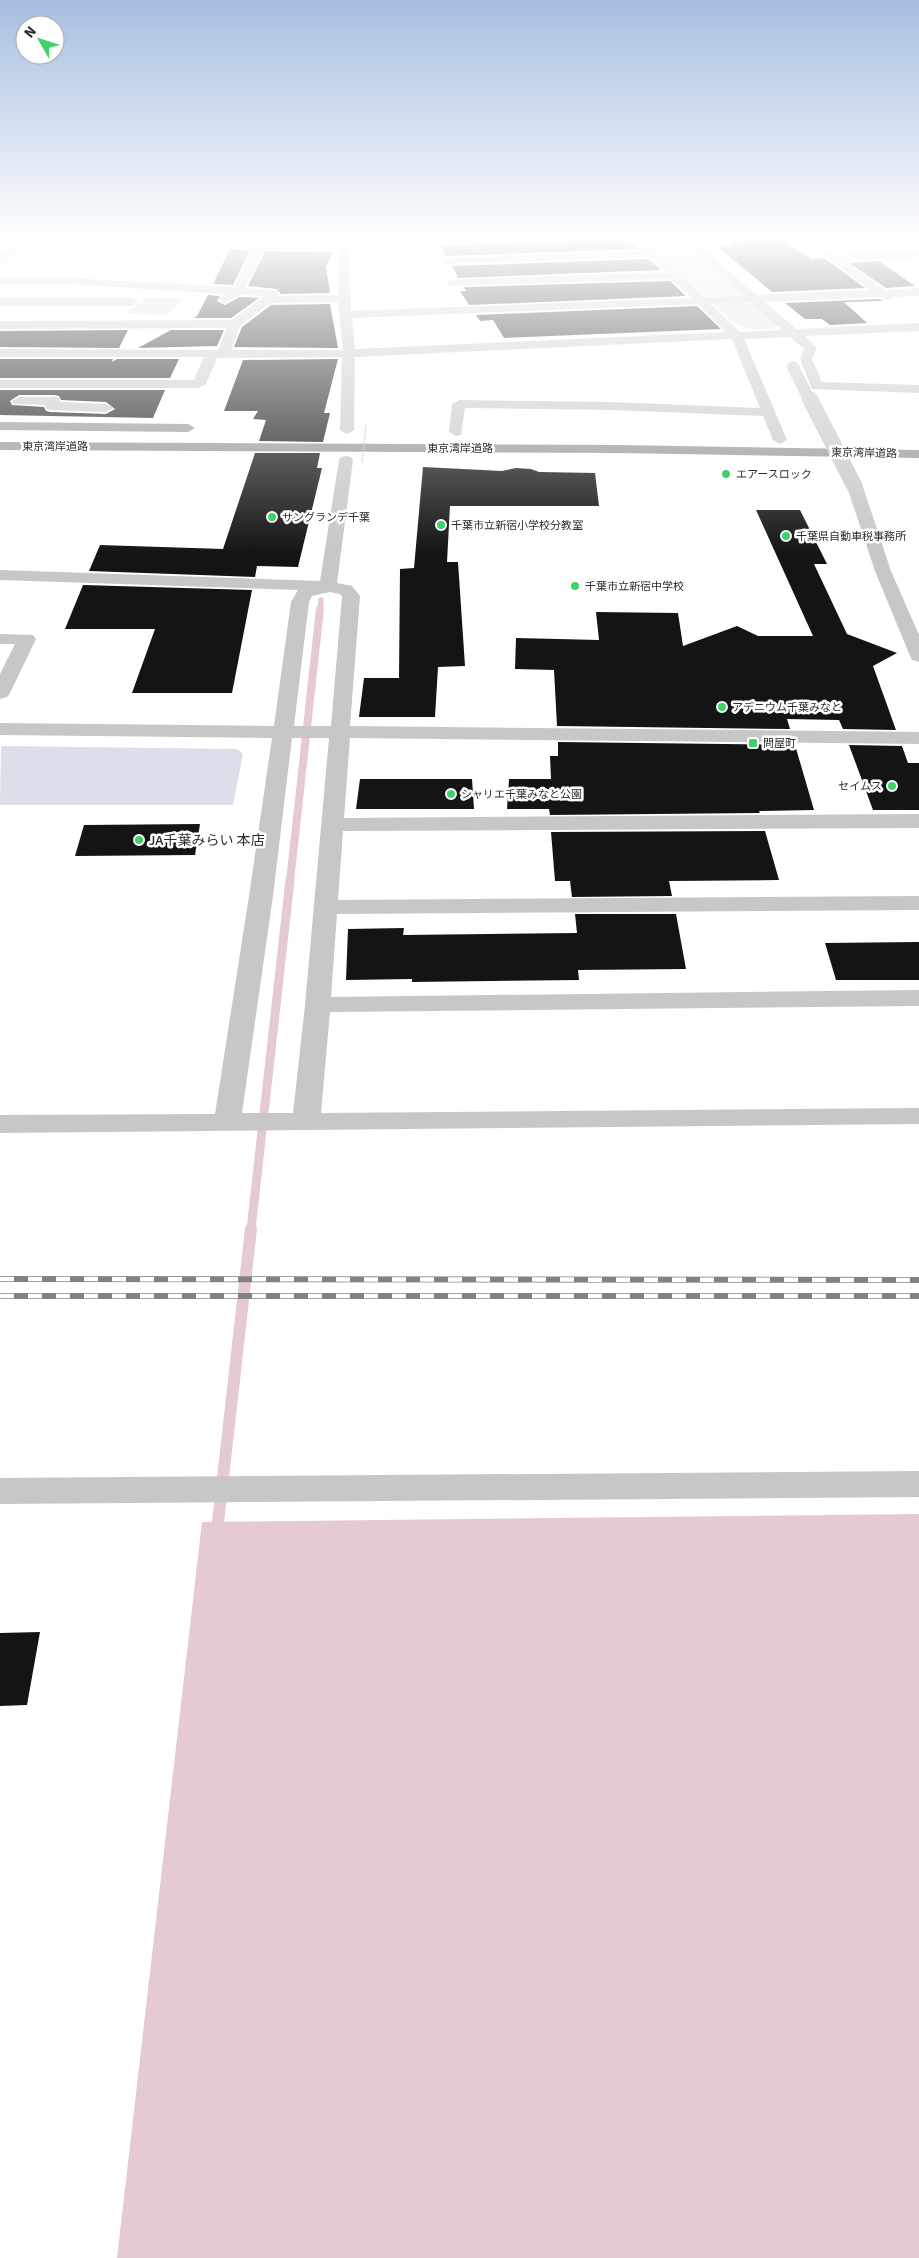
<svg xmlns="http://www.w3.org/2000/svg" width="919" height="2258" font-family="Signika,'Noto Sans JP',sans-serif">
<rect width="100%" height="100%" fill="#fff"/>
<g fill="#dcdee9">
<path d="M641 237H677L743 294 738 297 704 296Z"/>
<path d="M148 297 186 299 165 315 126 313Z"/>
<path d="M744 301 753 303 780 325C773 329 768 329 761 329 736 330 731 320 714 305L719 302Z"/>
<path d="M1 746 237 749 243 754 233 805H0Z"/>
</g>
<path fill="#e6cad2" d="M919 1514V2258H117L202 1522Z"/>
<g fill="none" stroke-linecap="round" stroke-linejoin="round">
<path stroke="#e6cad2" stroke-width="5.5" d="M320 611 321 600"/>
<path stroke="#e6cad2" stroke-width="8" d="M290 881 320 609"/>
<path stroke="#e6cad2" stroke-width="9" d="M251 1230 290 880"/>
<path stroke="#e6cad2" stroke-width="12" d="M217 1531 251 1229"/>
</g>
<g fill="#141414" fill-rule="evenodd">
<path d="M294 237H339L338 241 331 242 291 241Z"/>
<path d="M625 238 638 249 446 256 441 246Z"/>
<path d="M781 239 812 259 824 258 865 288 772 292 718 247 733 246 727 241Z"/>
<path d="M230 249 250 250 233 285 213 284Z"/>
<path d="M265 251 333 252 326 267 330 293 281 294 277 289 248 286Z"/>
<path d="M648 259 661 270 458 278 452 266Z"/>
<path d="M879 261 915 286 886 288 849 263Z"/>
<path d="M670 281 686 296 469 305 460 291H466L464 287Z"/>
<path d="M208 295 220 296 217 301 225 305 240 297 259 298 231 318H194L197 316Z"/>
<path d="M880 299 883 301 844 302 867 323 830 325 822 319H805L785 303Z"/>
<path d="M330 304 338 348 234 347 242 327 271 305Z"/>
<path d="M697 306 721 329 504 338 493 320 480 321 476 315Z"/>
<path d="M128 330 119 348 0 347V331Z"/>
<path d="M171 330H224L217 346 138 348Z"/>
<path d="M0 359H113L112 362 117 359H179L170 378H0Z"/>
<path d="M338 359 324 413H330L323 442 259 441 266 420 253 419 258 411H224L243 360Z"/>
<path d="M0 390H165L153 418 0 415ZM19 395H54L59 396 61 400 106 402 115 409 106 414 51 412 46 411 44 407 12 405 10 401Z"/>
<path d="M255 453H320L317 468H322L298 567 257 566 255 577 89 571 100 545 223 549Z"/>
<path d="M423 467 502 471 516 468 531 469 539 472 595 473 599 506H450L447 562H458L465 666 438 667 435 717H359L364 678H399L400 569 414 568Z"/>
<path d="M756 510H800L827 564H814L847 634 897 653 873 666 896 730 843 729 839 720 787 719 790 729 557 726 554 670 515 669 516 638 599 640 596 612 678 613 683 646 737 626 758 636H813Z"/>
<path d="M83 585 252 590 232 693H132L155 629H65Z"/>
<path d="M558 742 795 745 814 810 759 811 760 813 550 815 549 809H507L509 779H551L550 756H558Z"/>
<path d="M849 745 902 746 908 763H919V810H873Z"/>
<path d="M360 779H472L474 809H356Z"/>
<path d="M200 824 195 855 75 856 84 825Z"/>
<path d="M765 831 779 880 669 881 672 896 572 897 570 881H555L551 832Z"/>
<path d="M575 914H676L686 969 578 970 579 980 412 982V979L346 980 348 929 404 928 403 935 577 933Z"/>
<path d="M919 942V980H836L825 943Z"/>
<path d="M40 1632 27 1705 0 1706V1633Z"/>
</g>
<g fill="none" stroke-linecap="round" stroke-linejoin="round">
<g fill="#c7c7c7" fill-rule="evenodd">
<path d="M0 237 331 244 339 243 341 237H351L349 243 462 237H531L526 240 349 249 351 311 691 298 671 279 451 286 445 283 451 280 665 272 650 257 446 264 440 261 446 258 643 251 630 237H641L704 297 743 296 678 237H690L757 295 870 290 799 237H811L835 255 919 251V257L844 261 885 290 919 288V296L893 297 887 301 880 297 765 302 796 329 919 323V331L805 336 817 348 812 359 822 382 919 385V393L812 389 800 359 804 349 790 337 744 339 787 440 780 444 773 440 763 416 611 410 465 408 461 435 456 436 449 432 452 404 459 400 611 402 760 408 732 339 355 357 354 430 347 434 340 430 342 357 217 358 206 384 199 388H0V380H194L204 357H0V349L218 350 227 328 0 329V321L232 320 264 296 240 295 224 303 218 299 225 294 69 284H0V278H69L234 287 253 248 27 243 4 264 0 265V256L15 243 0 242ZM264 249 339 250 338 295 277 296 279 293 277 291 245 288ZM338 302 343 350H231L240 326 270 303ZM751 302 782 330 740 332 711 304ZM698 304 726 332 355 349 352 318Z"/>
<path d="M0 298H132L138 302 132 306H0Z"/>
<path d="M19 397H54L59 398 60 402 106 404 113 408 106 412 51 410 46 409 45 405 14 404 12 401Z"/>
<path d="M346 456 351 457 353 460 337 583 352 586 360 596 350 726 919 732V744L350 738 344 818 919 814V828L343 831 338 900 919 896V910L337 914 331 997 919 990V1006L330 1012 321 1113 919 1108V1124L0 1133V1115L215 1114 249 896 272 738 0 735V723L274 726 291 602 298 590 0 580V570L320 581 339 460 341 457ZM330 592 340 594 342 597 331 726H294L309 602 312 596ZM292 738H329L305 1005 293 1113H242L273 896Z"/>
<path d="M855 482 860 484 863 487 891 571 919 635V662L912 660 910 656 875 571 847 487 850 484Z"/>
<path d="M0 634 33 635 36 639 10 693 7 697 0 699V674L15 644H0Z"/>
<path d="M919 1471V1497L0 1504V1478Z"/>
</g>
<g fill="#949494" fill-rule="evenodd">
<path d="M0 422 188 424 195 428 188 432 0 430Z"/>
<path d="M0 442 619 445 919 450V458L619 453 0 450Z"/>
</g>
<defs>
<g id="rail">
<path d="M0 1279 919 1280"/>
<path d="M0 1296H919"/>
</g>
</defs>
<use href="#rail" stroke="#828282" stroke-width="6"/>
<use href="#rail" stroke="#fff" stroke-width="4.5" stroke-dasharray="14" stroke-linecap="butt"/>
<path stroke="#c1c1c1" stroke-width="2" stroke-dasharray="1 1" stroke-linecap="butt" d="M362 462 366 425"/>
<path stroke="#c7c7c7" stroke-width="12" d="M793 367 810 401"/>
<path stroke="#c7c7c7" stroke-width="16" d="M810 399 855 487"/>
</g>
<linearGradient id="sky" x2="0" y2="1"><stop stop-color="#a7bddf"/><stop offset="0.43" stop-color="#fff"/><stop offset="1" stop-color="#fff" stop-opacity="0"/></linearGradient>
<rect width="919" height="553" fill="url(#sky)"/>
<g fill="#42d068" stroke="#fff" stroke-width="2">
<circle cx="726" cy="474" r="5"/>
<circle cx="272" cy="517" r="5"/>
<circle cx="441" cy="525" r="5"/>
<circle cx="786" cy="536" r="5"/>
<circle cx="575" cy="586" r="5"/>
<circle cx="722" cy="707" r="5"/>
<rect x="748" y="738" width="10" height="10" rx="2.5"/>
<circle cx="892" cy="786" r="5"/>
<circle cx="451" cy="794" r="5"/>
<circle cx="139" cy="840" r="5"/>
</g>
<g text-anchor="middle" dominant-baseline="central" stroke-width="5" stroke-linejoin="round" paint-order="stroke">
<g font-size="11" fill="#2d2d2d" stroke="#fff">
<text x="55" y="446">東京湾岸道路</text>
<text x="460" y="448">東京湾岸道路</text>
<text transform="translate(864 453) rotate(1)">東京湾岸道路</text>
</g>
<g font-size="11" fill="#2d2d2d" stroke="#fff" text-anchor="start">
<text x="736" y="474">エアースロック</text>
<text x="282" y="517">サングランデ千葉</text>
<text x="451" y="525">千葉市立新宿小学校分教室</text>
<text x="796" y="536">千葉県自動車税事務所</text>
<text x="585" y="586">千葉市立新宿中学校</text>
<text x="732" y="707">アデニウム千葉みなと</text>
<text x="763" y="743">問屋町</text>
<text x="882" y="786" text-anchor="end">セイムス</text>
<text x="461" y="794">シャリエ千葉みなと公園</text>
</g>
<g font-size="14" fill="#2d2d2d" stroke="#fff" text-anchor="start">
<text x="149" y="840">JA千葉みらい 本店</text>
</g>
</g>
<g transform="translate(40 40) rotate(309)"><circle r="24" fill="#ffffff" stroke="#ababab"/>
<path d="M0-4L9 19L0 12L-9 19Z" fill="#42d068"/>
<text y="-8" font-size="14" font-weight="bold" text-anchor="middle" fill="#2d2d2d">N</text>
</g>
</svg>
